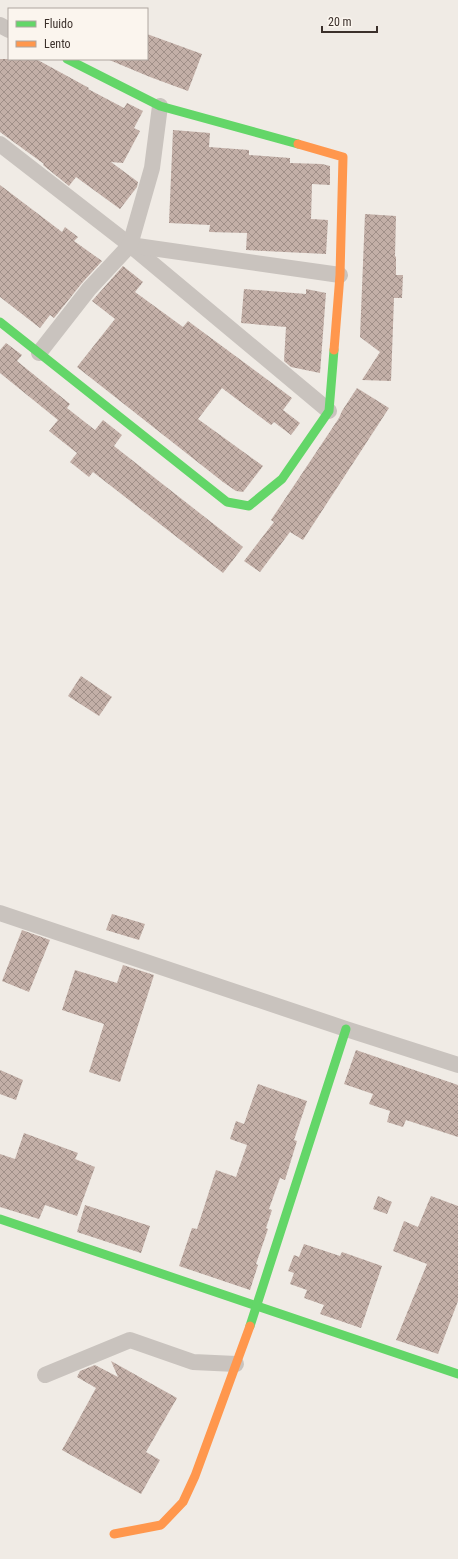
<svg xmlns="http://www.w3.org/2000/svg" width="458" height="1559" font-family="'Roboto Condensed',sans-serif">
<defs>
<pattern id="building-cross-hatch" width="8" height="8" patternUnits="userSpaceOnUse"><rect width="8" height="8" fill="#c3afa7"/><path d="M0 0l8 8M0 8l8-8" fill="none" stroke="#a08f88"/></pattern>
</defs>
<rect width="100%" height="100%" fill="#f0ebe5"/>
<g fill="url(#building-cross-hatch)">
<path d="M147 34 202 54 188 91 150 77 107 59H147Z"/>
<path d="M0 59H36L89 88 88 89 124 108 127 103 143 111 134 128 140 131 123 163 111 162 138 182 137 187 120 209 76 177 69 186 43 165 44 164 0 132Z"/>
<path d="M173 130 210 133 209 147 249 150V155L290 158V163L322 164 330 166V185L312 184 311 219 328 220 326 254 246 250 247 233 209 232 210 225 169 223Z"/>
<path d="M0 185 62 232 65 227 78 237 74 241 102 261 82 283 54 318 50 315 40 328 0 297Z"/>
<path d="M365 214 396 216 395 256 396 257V275H403L402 298H394L391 381 362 380 380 352 360 337Z"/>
<path d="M123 266 143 282 135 292 183 327 188 321 292 398 283 410 300 423 291 435 274 422 271 425 222 388 198 419 263 466 243 492 236 491 223 482 77 367 115 319 92 301Z"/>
<path d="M244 289 306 294V289L326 293 320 373 291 367 284 361 286 327 241 323Z"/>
<path d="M6 343 22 355 17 361 70 404 67 408 95 430 103 420 122 435 114 446 243 547 223 573 93 472 89 477 70 462 77 453 49 431 58 420 0 373V350Z"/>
<path d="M357 388 389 408 303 540 290 532 260 572 244 561 274 522 271 520 339 418 342 411Z"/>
<path d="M81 676 112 697 99 716 68 696Z"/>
<path d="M112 914 145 924 139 940 106 930Z"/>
<path d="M22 930 50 940 29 992 2 981Z"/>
<path d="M123 965 154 975 120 1082 89 1072 104 1024 62 1010 75 970 117 983Z"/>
<path d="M356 1050 458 1085V1137L406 1120 403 1127 387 1122 390 1111 369 1104 373 1094 344 1084Z"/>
<path d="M0 1070 23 1080 16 1100 0 1094Z"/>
<path d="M258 1084 307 1101 294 1140 297 1141 285 1180 280 1178 269 1209 272 1210 266 1228 268 1229 256 1264 258 1265 250 1290 179 1266 192 1228 197 1229 216 1170 236 1177 247 1145 230 1139 236 1121 244 1124Z"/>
<path d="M24 1133 78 1153 75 1159 95 1167 77 1216 45 1205 39 1219 0 1207V1154L15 1159Z"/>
<path d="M378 1196 392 1202 387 1214 373 1209Z"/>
<path d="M431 1196 458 1206V1301L438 1354 396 1340 427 1264 393 1251 404 1221 418 1227Z"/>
<path d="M85 1205 150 1226 141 1253 77 1232Z"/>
<path d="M304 1244 340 1256 342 1252 382 1266 361 1328 320 1314 324 1305 304 1298 307 1290 290 1284 294 1273 288 1271 294 1255 299 1257Z"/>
<path d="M111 1361 177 1398 146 1452 160 1460 141 1494 62 1450 96 1388 77 1377 80 1371 95 1365 118 1377Z"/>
</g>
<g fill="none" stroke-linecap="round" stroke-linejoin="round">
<g stroke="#c9c3be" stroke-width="16">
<path d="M0 25 9 30"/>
<path d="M0 144 130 245 329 411"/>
<path d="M130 245 340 275"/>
<path d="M39 353 89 289 130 245 152 168 160 106"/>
<path d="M0 913 346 1029 458 1065"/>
<path d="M45 1375 130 1340 193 1362 236 1364"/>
</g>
<g stroke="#63d668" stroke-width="9">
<path d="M67 59 160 106 298 144"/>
<path d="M0 322 227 502 249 506 282 479 329 411 334 350"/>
<path d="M0 1219 458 1374"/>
<path d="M250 1326 346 1029"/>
</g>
<g stroke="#ff974d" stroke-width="9">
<path d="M298 144 343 157 340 275 334 350"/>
<path d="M114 1534 161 1525 183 1502 195 1476 250 1326"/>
</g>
</g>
<rect x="8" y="8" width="140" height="52" fill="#fbf5ee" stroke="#aea6a0"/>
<rect x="16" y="21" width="20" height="6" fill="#63d668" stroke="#aea6a0"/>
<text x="44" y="28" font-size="12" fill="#3b302b">Fluido</text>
<rect x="16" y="41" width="20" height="6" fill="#ff974d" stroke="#aea6a0"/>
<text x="44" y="48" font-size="12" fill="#3b302b">Lento</text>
<path d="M322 26v6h55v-6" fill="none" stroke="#3b302b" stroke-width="2"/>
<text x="328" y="26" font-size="12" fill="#3b302b" stroke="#fbf5ee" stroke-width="3" paint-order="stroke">20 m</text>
</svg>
